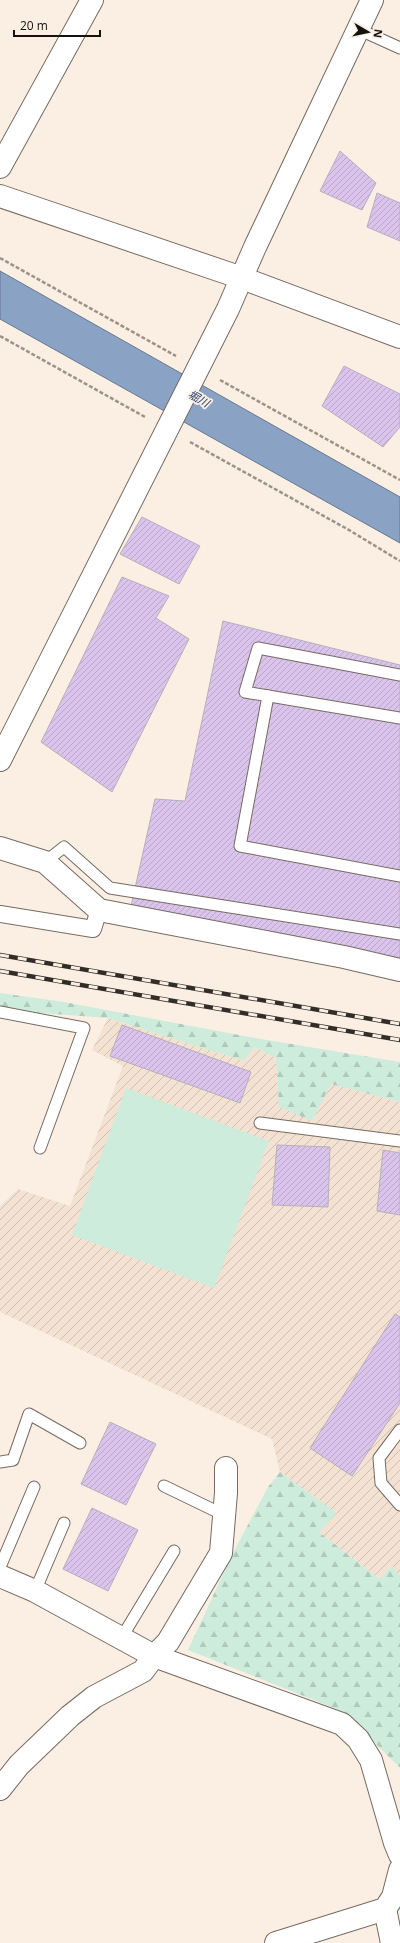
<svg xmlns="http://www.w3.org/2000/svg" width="400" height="1943" font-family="'Open Sans','Noto Sans JP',sans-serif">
<defs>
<pattern id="industrial-furrows" width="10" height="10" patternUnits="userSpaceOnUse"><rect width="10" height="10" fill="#f3e1d1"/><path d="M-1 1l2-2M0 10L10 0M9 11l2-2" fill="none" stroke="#cfc0b2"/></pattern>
<pattern id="forest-firs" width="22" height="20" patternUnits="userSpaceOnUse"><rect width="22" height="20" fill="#cdecdb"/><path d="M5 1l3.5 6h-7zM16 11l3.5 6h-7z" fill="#afc9bb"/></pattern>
<pattern id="building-hatch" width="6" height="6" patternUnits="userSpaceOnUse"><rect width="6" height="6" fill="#dac4eb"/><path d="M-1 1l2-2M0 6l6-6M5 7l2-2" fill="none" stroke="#baa7c8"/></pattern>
</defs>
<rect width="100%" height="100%" fill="#fbefe4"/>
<path fill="url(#industrial-furrows)" d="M108 1018 244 1061 254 1047 276 1058 279 1106 312 1121 331 1084 400 1102V1576L391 1567 379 1579 319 1532 336 1513 280 1472 272 1439 0 1312V1206L18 1189 70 1206 123 1066 92 1050Z"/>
<g fill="url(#forest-firs)">
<path d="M0 993 64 1002 255 1038 400 1062V1102L331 1084 312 1121 279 1107 276 1058 254 1047 244 1061 108 1018 0 1010Z"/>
<path d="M280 1472 337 1513 319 1532 379 1579 392 1566 400 1576V1768L344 1712 188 1650 232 1555 268 1487Z"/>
</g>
<path fill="#cdecdb" d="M126 1088 269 1141 214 1288 72 1235Z"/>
<path fill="#8aa3c5" stroke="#67778e" d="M0 271 400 497V543L0 319Z"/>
<g fill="url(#building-hatch)" stroke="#b6afbc">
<path d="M340 151 376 183 362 210 320 191Z"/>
<path d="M377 193 400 203V241L367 227Z"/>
<path d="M344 366 400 394V427L383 447 322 406Z"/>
<path d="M142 517 200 546 179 584 120 554Z"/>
<path d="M122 577 169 596 156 618 189 639 112 792 41 742Z"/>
<path d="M223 621 400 665V958L131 906 155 799 185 801Z"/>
<path d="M122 1025 251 1072 240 1103 110 1056Z"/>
<path d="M277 1145 330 1147 328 1207 272 1205Z"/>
<path d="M383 1150 400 1153V1215L377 1211Z"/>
<path d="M395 1314 400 1317V1403L352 1476 310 1448Z"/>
<path d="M110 1422 156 1444 126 1505 81 1484Z"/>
<path d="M92 1508 138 1530 108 1591 63 1569Z"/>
</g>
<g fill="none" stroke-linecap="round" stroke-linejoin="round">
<defs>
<g id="service">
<path d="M358 29 400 48"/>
<path d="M400 675 258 648 245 692 400 718"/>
<path d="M268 696 240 846 400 876"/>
<path d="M45 862 64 847 110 888 400 934"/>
<path d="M0 1012 84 1028 40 1148"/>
<path d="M260 1123 400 1141"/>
<path d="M400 1430 379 1458 381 1483 400 1505"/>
<path d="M0 1462 13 1460 29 1414 80 1443"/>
<path d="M164 1486 224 1515"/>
<path d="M0 1567 34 1487"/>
<path d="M35 1591 64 1523"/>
<path d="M122 1637 174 1551"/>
</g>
<path id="pedestrian" d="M0 914 93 929 99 910"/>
<g id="minor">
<path d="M0 167 92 0"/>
<path d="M0 848 45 862 99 910 344 957 400 970"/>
<path d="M0 1576 35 1591 154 1656 342 1724 358 1739 371 1760 395 1843 400 1855"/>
<path d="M0 1789 19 1765 70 1716 94 1697 143 1671 154 1656 168 1642 221 1553 226 1493V1468"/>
<path d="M385 1909 392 1943"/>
<path d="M276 1943 385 1909 393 1897 400 1870"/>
</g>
<g id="tertiary">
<path d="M0 196 242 278 400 337"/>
<path d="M0 760 228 309 255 247 372 0"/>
</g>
</defs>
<use href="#service" stroke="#766b62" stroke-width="13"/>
<use href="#pedestrian" stroke="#766b62" stroke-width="18"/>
<use href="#minor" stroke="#766b62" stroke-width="24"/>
<use href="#tertiary" stroke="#766b62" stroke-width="24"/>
<g stroke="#9b928a" stroke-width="2.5" stroke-dasharray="4 2" stroke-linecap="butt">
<path d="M0 258 176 356"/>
<path d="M0 336 145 417"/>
<path d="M220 380 400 480"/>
<path d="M190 442 349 530 400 561"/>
</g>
<use href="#service" stroke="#fff" stroke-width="11"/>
<use href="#pedestrian" stroke="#fff" stroke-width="16"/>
<use href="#minor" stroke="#fff" stroke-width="22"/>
<use href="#tertiary" stroke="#fff" stroke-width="22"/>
<defs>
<g id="rail">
<path d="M0 955 400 1024"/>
<path d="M0 971 400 1040"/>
</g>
</defs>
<use href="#rail" stroke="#322d28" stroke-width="4.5"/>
<use href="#rail" stroke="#fbefe4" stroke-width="3" stroke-dasharray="9" stroke-linecap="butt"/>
</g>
<g text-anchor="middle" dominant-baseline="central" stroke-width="3.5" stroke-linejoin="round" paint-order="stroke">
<g font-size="11" font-style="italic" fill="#1b3c69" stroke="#fbefe4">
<text transform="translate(199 398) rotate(30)">堀川</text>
</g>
</g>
<g transform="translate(368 32) rotate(99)" stroke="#fbefe4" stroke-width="3" paint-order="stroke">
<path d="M0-3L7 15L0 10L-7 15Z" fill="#15110d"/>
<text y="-6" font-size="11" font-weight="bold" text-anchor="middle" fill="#15110d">N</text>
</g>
<path d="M14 30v6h86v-6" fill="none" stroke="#15110d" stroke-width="2"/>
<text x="20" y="30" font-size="12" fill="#15110d" stroke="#fbefe4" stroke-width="3" paint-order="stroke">20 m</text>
</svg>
